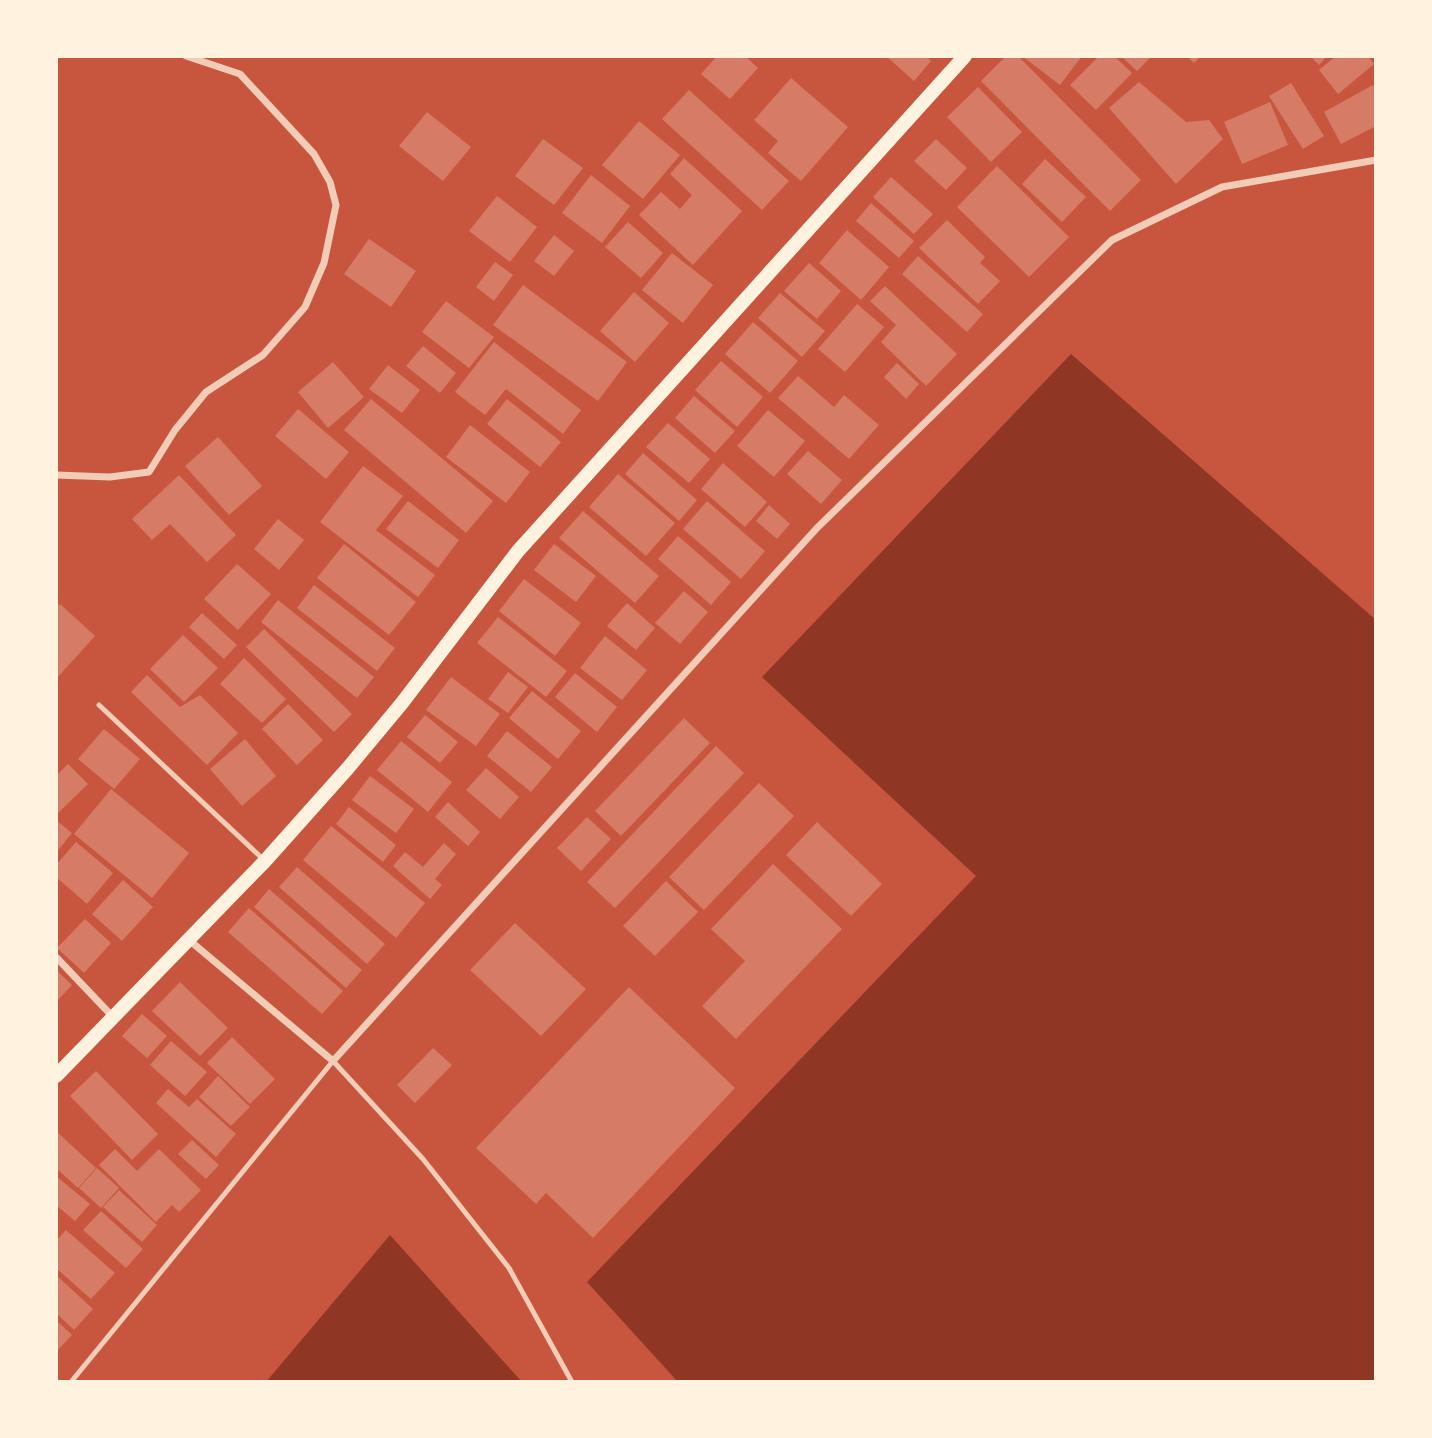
<svg xmlns="http://www.w3.org/2000/svg" width="1432" height="1438" font-family="Manrope,sans-serif">
<rect width="100%" height="100%" fill="#c8553d"/>
<g fill="#8f3625">
<path d="M1071 354 1376 620V1382H678L587 1282 976 876 762 677Z"/>
<path d="M390 1235 522 1382H266Z"/>
</g>
<g fill="#d67c66">
<path d="M717 56H745L758 68 730 99 701 74Z"/>
<path d="M886 56H926L931 61 914 81Z"/>
<path d="M1006 56H1018L1141 180 1110 211 981 81Z"/>
<path d="M1022 56H1082L1060 85Z"/>
<path d="M1099 56H1114L1132 73 1096 110 1070 85Z"/>
<path d="M1121 56H1152L1137 71Z"/>
<path d="M1187 56H1201L1194 63Z"/>
<path d="M1310 56H1327L1319 65Z"/>
<path d="M1336 56H1368L1374 64 1338 94 1319 70Z"/>
<path d="M791 78 848 127 801 181 768 153 778 141 754 120Z"/>
<path d="M1139 82 1186 122 1209 120 1223 139 1176 184 1109 108Z"/>
<path d="M1291 83 1324 136 1303 149 1269 96Z"/>
<path d="M1373 85 1376 91V126L1341 144 1324 112Z"/>
<path d="M978 87 1022 132 991 162 947 117Z"/>
<path d="M689 90 789 181 762 210 662 119Z"/>
<path d="M1270 102 1288 145 1242 164 1224 122Z"/>
<path d="M427 112 471 147 443 181 399 146Z"/>
<path d="M639 121 680 155 643 199 602 165Z"/>
<path d="M543 139 583 168 554 205 515 176Z"/>
<path d="M936 139 967 168 946 190 914 161Z"/>
<path d="M684 158 742 211 693 265 639 215 661 192 680 209 692 195 670 174Z"/>
<path d="M1045 159 1086 197 1062 222 1022 184Z"/>
<path d="M997 166 1069 237 1029 277 957 207Z"/>
<path d="M591 175 630 206 602 243 562 213Z"/>
<path d="M891 177 933 214 914 234 873 197Z"/>
<path d="M497 196 537 227 510 262 469 231Z"/>
<path d="M871 203 914 241 899 258 856 221Z"/>
<path d="M947 220 985 257 980 263 1000 281 978 304 919 248Z"/>
<path d="M628 222 663 253 641 278 605 247Z"/>
<path d="M847 230 889 267 861 300 819 263Z"/>
<path d="M554 235 574 251 554 276 534 261Z"/>
<path d="M369 239 416 271 391 307 344 274Z"/>
<path d="M672 253 713 285 683 323 642 290Z"/>
<path d="M918 256 983 314 967 332 902 274Z"/>
<path d="M495 262 513 275 494 301 476 287Z"/>
<path d="M809 263 841 291 817 319 784 291Z"/>
<path d="M523 285 627 362 598 401 493 325Z"/>
<path d="M885 286 957 354 926 386 881 342 896 325 870 301Z"/>
<path d="M634 292 669 323 635 362 600 331Z"/>
<path d="M780 293 825 331 802 357 758 318Z"/>
<path d="M446 301 494 337 469 368 422 332Z"/>
<path d="M857 304 884 327 845 372 818 349Z"/>
<path d="M753 322 798 361 770 393 725 354Z"/>
<path d="M494 342 581 410 563 434 506 389 485 415 455 392Z"/>
<path d="M423 346 456 373 440 393 406 366Z"/>
<path d="M721 361 763 397 737 427 695 390Z"/>
<path d="M333 362 364 397 328 428 298 392Z"/>
<path d="M897 363 919 384 906 399 884 377Z"/>
<path d="M388 365 420 390 402 413 369 389Z"/>
<path d="M798 376 834 407 844 395 879 425 849 459 778 398Z"/>
<path d="M694 396 735 431 715 453 675 418Z"/>
<path d="M371 399 493 501 466 533 344 430Z"/>
<path d="M507 399 561 442 540 467 487 424Z"/>
<path d="M298 409 349 452 326 479 275 436Z"/>
<path d="M768 410 805 441 774 477 737 446Z"/>
<path d="M668 423 710 459 689 483 646 447Z"/>
<path d="M470 425 530 472 506 503 446 457Z"/>
<path d="M218 437 262 486 229 515 185 466Z"/>
<path d="M808 451 842 480 821 504 787 474Z"/>
<path d="M643 453 697 500 679 521 625 474Z"/>
<path d="M723 463 767 502 745 527 701 489Z"/>
<path d="M363 466 403 496 376 530 435 575 418 597 320 522Z"/>
<path d="M618 474 675 523 646 556 589 507Z"/>
<path d="M179 475 236 535 207 562 170 524 152 540 132 519Z"/>
<path d="M408 501 459 540 438 568 386 529Z"/>
<path d="M707 501 765 551 741 579 683 529Z"/>
<path d="M769 505 790 524 777 539 756 521Z"/>
<path d="M583 511 659 576 635 603 559 538Z"/>
<path d="M278 519 304 540 279 570 254 549Z"/>
<path d="M678 536 731 582 711 605 658 559Z"/>
<path d="M344 544 416 602 389 635 317 578Z"/>
<path d="M554 544 596 576 576 602 534 570Z"/>
<path d="M237 564 271 594 238 630 204 599Z"/>
<path d="M524 579 581 623 555 656 499 611Z"/>
<path d="M314 585 395 648 377 671 297 608Z"/>
<path d="M684 591 708 612 680 644 655 623Z"/>
<path d="M278 600 374 677 357 698 261 622Z"/>
<path d="M627 603 655 628 636 650 607 626Z"/>
<path d="M60 604 95 636 56 679V608Z"/>
<path d="M202 613 237 645 224 659 189 627Z"/>
<path d="M498 617 567 671 546 697 477 643Z"/>
<path d="M264 629 352 714 334 732 246 647Z"/>
<path d="M183 635 218 668 184 702 150 669Z"/>
<path d="M605 636 647 670 622 700 580 668Z"/>
<path d="M244 658 286 699 262 723 220 684Z"/>
<path d="M508 672 528 687 508 713 488 699Z"/>
<path d="M575 673 617 707 597 732 555 697Z"/>
<path d="M147 675 180 707 200 695 238 733 207 765 131 692Z"/>
<path d="M451 677 500 714 476 746 426 710Z"/>
<path d="M532 691 581 731 558 759 509 718Z"/>
<path d="M288 704 323 740 297 765 262 729Z"/>
<path d="M425 715 458 742 440 763 407 737Z"/>
<path d="M684 718 710 743 621 836 595 811Z"/>
<path d="M104 729 140 759 114 789 78 759Z"/>
<path d="M507 731 552 767 531 792 487 756Z"/>
<path d="M245 739 276 776 242 806 210 769Z"/>
<path d="M401 741 452 782 428 812 377 770Z"/>
<path d="M716 746 744 773 615 908 587 882Z"/>
<path d="M68 764 88 784 58 813 56 776Z"/>
<path d="M486 768 519 797 500 819 466 790Z"/>
<path d="M370 776 414 809 396 833 352 800Z"/>
<path d="M759 783 794 816 704 910 669 877Z"/>
<path d="M111 789 189 853 152 898 74 834Z"/>
<path d="M448 802 480 832 468 846 435 817Z"/>
<path d="M349 807 396 845 383 862 336 824Z"/>
<path d="M587 817 611 839 581 871 557 848Z"/>
<path d="M56 820 72 833 56 853Z"/>
<path d="M817 822 882 884 851 916 786 855Z"/>
<path d="M331 826 425 903 396 938 303 860Z"/>
<path d="M76 842 113 873 87 904 56 877V865Z"/>
<path d="M444 843 456 854 435 879 442 885 430 899 393 866 405 852 423 867Z"/>
<path d="M773 864 842 929 736 1039 702 1006 745 961 711 929Z"/>
<path d="M297 867 385 944 367 964 279 887Z"/>
<path d="M123 880 153 907 122 941 92 914Z"/>
<path d="M666 881 698 912 655 956 623 926Z"/>
<path d="M269 889 362 970 346 988 254 907Z"/>
<path d="M249 908 343 991 322 1014 228 932Z"/>
<path d="M85 919 111 943 84 973 57 948Z"/>
<path d="M515 923 586 989 541 1036 470 970Z"/>
<path d="M56 970 72 985 56 1002Z"/>
<path d="M180 982 228 1028 200 1056 152 1011Z"/>
<path d="M629 987 735 1088 593 1238 546 1193 536 1204 476 1148Z"/>
<path d="M142 1014 167 1036 147 1058 122 1036Z"/>
<path d="M232 1037 275 1079 250 1104 207 1063Z"/>
<path d="M171 1041 207 1072 185 1096 150 1065Z"/>
<path d="M433 1048 452 1065 415 1103 397 1085Z"/>
<path d="M96 1071 158 1134 132 1160 70 1096Z"/>
<path d="M218 1076 250 1107 231 1126 199 1097Z"/>
<path d="M168 1089 189 1107 197 1099 236 1134 216 1157 156 1103Z"/>
<path d="M56 1131 96 1168 78 1188 56 1168Z"/>
<path d="M192 1140 219 1165 206 1179 178 1154Z"/>
<path d="M115 1149 137 1171 159 1149 201 1190 179 1212 172 1205 156 1222 99 1165Z"/>
<path d="M97 1168 119 1188 101 1208 79 1188Z"/>
<path d="M56 1176 90 1204 75 1221 56 1205Z"/>
<path d="M119 1190 157 1225 142 1242 103 1207Z"/>
<path d="M101 1211 143 1249 126 1268 83 1230Z"/>
<path d="M66 1230 115 1273 91 1299 56 1268V1241Z"/>
<path d="M56 1275 93 1309 74 1330 56 1313Z"/>
<path d="M56 1320 72 1335 56 1352Z"/>
</g>
<g fill="none" stroke-linecap="round" stroke-linejoin="round">
<g stroke="#f1ccb7" stroke-width="5">
<path d="M99 705 265 861"/>
<path d="M71 1382 333 1061 423 1159 509 1268 572 1382"/>
</g>
<g stroke="#f1ccb7" stroke-width="7">
<path d="M56 475 110 477 149 472 175 430 206 392 263 355 305 307 324 263 336 205 330 182 314 154 240 74 186 56"/>
<path d="M189 940 333 1061 817 528 1112 240 1222 187 1376 160"/>
<path d="M56 957 112 1016"/>
</g>
<path stroke="#fff3e0" stroke-width="14" d="M56 1076 265 861 348 768 402 703 518 551 965 56"/>
</g>
<rect width="1432" height="1438" fill="none" stroke="#fff3e0" stroke-width="116"/>
</svg>
